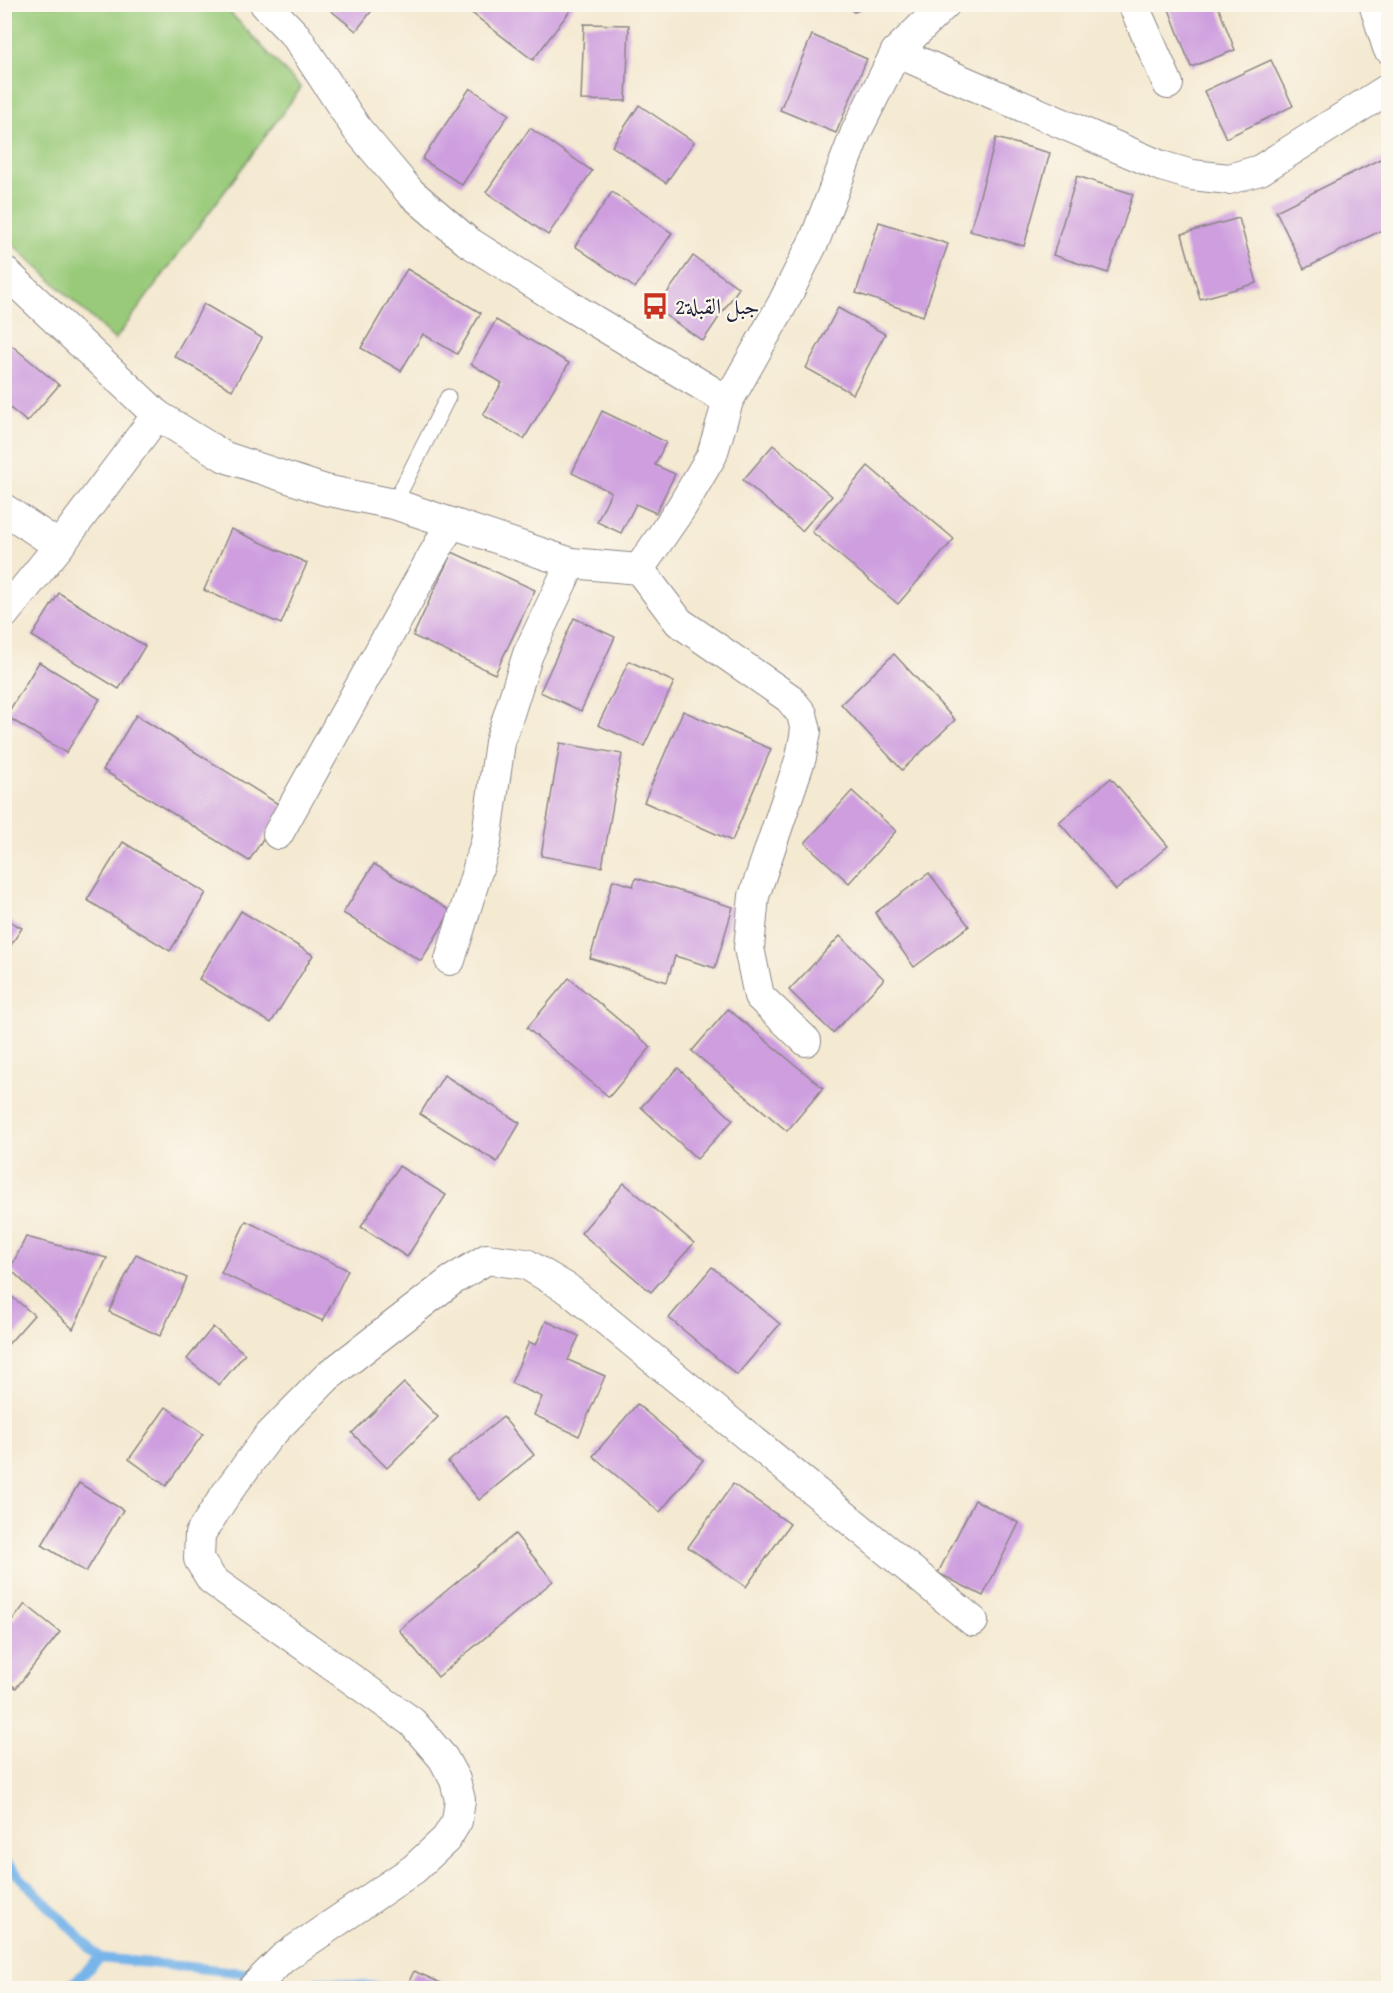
<svg xmlns="http://www.w3.org/2000/svg" width="1393" height="1993" font-family="'Gentium Book Plus',Amiri,serif">
<rect width="100%" height="100%" fill="#fbf7ec"/>
<filter id="ink" filterUnits="userSpaceOnUse"><feTurbulence type="fractalNoise" baseFrequency=".0167" numOctaves="2"/><feDisplacementMap in="SourceGraphic" scale="12" xChannelSelector="R" yChannelSelector="G"/><feConvolveMatrix kernelMatrix="1 2 1 2 8 2 1 2 1" color-interpolation-filters="sRGB"/></filter>
<filter id="wash" filterUnits="userSpaceOnUse"><feTurbulence type="fractalNoise" baseFrequency=".008" numOctaves="4" result="noise"/><feDisplacementMap in="SourceGraphic" scale="24" xChannelSelector="R" yChannelSelector="G"/><feGaussianBlur stdDeviation="1.35" result="paint"/><feColorMatrix in="noise" values="0 0 0 0 0 0 0 0 0 0 0 0 0 0 0 0 0 1.4 0 .05"/><feComposite in="paint" operator="in"/></filter>
<g filter="url(#wash)">
<rect width="100%" height="100%" fill="#f4e9d1"/>
<path fill="#99ca79" stroke="#5e765a" stroke-width="1.5" d="M4 5H223L301 88 115 340 5 237Z"/>
<g fill="none" stroke-linecap="round" stroke-linejoin="round">
<g stroke="#76b4e9" stroke-width="10">
<path d="M4 1861 100 1958 256 1974"/>
<path d="M318 1981 388 1988"/>
<path d="M68 1988 100 1958"/>
</g>
</g>
<g id="blocks">
<g fill="#ce9edf">
<path d="M323 4H377L356 31Z"/>
<path d="M460 4H575L533 60Z"/>
<path d="M845 4H872L854 12Z"/>
<path d="M1167 4H1217L1235 50 1191 67Z"/>
<path d="M584 24 629 25 626 101 581 100Z"/>
<path d="M812 35 867 59 836 133 780 110Z"/>
<path d="M1271 60 1293 106 1226 138 1204 91Z"/>
<path d="M470 88 509 114 462 185 422 159Z"/>
<path d="M639 105 694 142 666 183 612 146Z"/>
<path d="M530 128 592 171 548 235 486 192Z"/>
<path d="M996 138 1050 153 1024 246 970 231Z"/>
<path d="M1388 155V227L1304 269 1276 211Z"/>
<path d="M1077 176 1133 194 1108 273 1053 255Z"/>
<path d="M612 192 672 233 635 288 575 246Z"/>
<path d="M1239 218 1257 283 1200 299 1182 234Z"/>
<path d="M879 222 948 244 923 316 856 293Z"/>
<path d="M693 256 739 288 703 341 656 309Z"/>
<path d="M407 269 481 313 457 354 423 334 401 371 361 348Z"/>
<path d="M204 304 262 338 232 390 174 356Z"/>
<path d="M838 308 885 334 853 394 806 368Z"/>
<path d="M496 320 569 363 524 439 483 415 502 383 471 364Z"/>
<path d="M4 339 59 385 27 422 4 403Z"/>
<path d="M602 411 666 442 655 465 675 474 656 513 636 504 621 533 597 522 611 492 572 473Z"/>
<path d="M773 445 832 496 802 531 743 480Z"/>
<path d="M868 466 954 539 898 604 812 532Z"/>
<path d="M231 529 307 563 281 624 204 590Z"/>
<path d="M452 552 535 590 495 674 413 636Z"/>
<path d="M59 593 145 646 119 689 32 636Z"/>
<path d="M574 618 615 637 581 711 540 692Z"/>
<path d="M894 654 955 720 902 770 841 704Z"/>
<path d="M629 661 674 682 644 746 598 725Z"/>
<path d="M39 662 100 699 66 753 6 716Z"/>
<path d="M683 711 771 749 732 841 644 802Z"/>
<path d="M136 715 283 807 249 861 103 770Z"/>
<path d="M560 743 622 754 602 867 541 856Z"/>
<path d="M1111 778 1168 846 1116 890 1059 822Z"/>
<path d="M852 791 896 831 849 883 805 843Z"/>
<path d="M123 842 206 893 170 951 87 900Z"/>
<path d="M374 864 451 911 421 961 343 913Z"/>
<path d="M929 873 969 926 914 967 875 913Z"/>
<path d="M636 878 733 907 715 968 675 956 667 982 590 958 613 880 633 886Z"/>
<path d="M241 911 313 955 271 1023 199 979Z"/>
<path d="M4 918 22 928 4 956Z"/>
<path d="M840 936 884 979 833 1033 789 990Z"/>
<path d="M569 978 651 1047 609 1097 527 1028Z"/>
<path d="M728 1009 823 1088 787 1131 692 1051Z"/>
<path d="M678 1068 733 1120 697 1159 641 1107Z"/>
<path d="M444 1075 520 1123 497 1162 420 1114Z"/>
<path d="M399 1166 446 1195 407 1257 361 1227Z"/>
<path d="M624 1183 694 1243 651 1292 581 1233Z"/>
<path d="M246 1221 348 1270 323 1321 221 1273Z"/>
<path d="M26 1237 107 1258 73 1329 10 1269Z"/>
<path d="M136 1254 187 1278 160 1336 109 1312Z"/>
<path d="M712 1267 780 1324 737 1375 669 1318Z"/>
<path d="M4 1290 34 1315 4 1349Z"/>
<path d="M546 1321 579 1336 568 1360 605 1376 579 1436 534 1415 542 1397 511 1383 529 1342 536 1345Z"/>
<path d="M213 1327 245 1354 219 1385 187 1359Z"/>
<path d="M404 1383 438 1417 387 1468 352 1433Z"/>
<path d="M637 1404 703 1460 660 1512 593 1456Z"/>
<path d="M166 1407 203 1434 166 1486 129 1459Z"/>
<path d="M503 1417 534 1455 479 1500 448 1462Z"/>
<path d="M79 1483 123 1510 86 1572 42 1545Z"/>
<path d="M733 1484 790 1524 746 1587 688 1547Z"/>
<path d="M975 1500 1019 1523 983 1596 938 1573Z"/>
<path d="M515 1534 553 1581 438 1677 399 1630Z"/>
<path d="M25 1604 60 1632 16 1688 4 1679V1612L13 1620Z"/>
<path d="M414 1971 452 1988H406Z"/>
</g>
</g>
</g>
<g filter="url(#ink)">
<use href="#blocks" fill-opacity="0" stroke="#8b8686" stroke-width="1.5"/>
<g fill="none" stroke-linecap="round" stroke-linejoin="round">
<defs>
<path id="service" d="M394 504 448 397"/>
<g id="minor">
<path d="M265 4 296 36 357 129 410 192 467 241 565 303 728 401"/>
<path d="M945 4 896 52 1161 166 1192 175 1229 179 1260 170 1388 89"/>
<path d="M1133 4 1168 84"/>
<path d="M1374 4 1388 48"/>
<path d="M4 271 157 415 225 457 325 490 394 504 571 563 639 569 679 622 789 698 802 714 806 731 801 757 754 896 749 948 759 996 806 1041"/>
<path d="M4 509 59 546"/>
<path d="M639 569 681 508 712 455 728 401 783 303 815 239 856 132 896 52"/>
<path d="M4 614 59 546 157 415"/>
<path d="M278 834 451 523"/>
<path d="M450 960 486 842 500 742 528 654 571 563"/>
<path d="M253 1988 283 1958 414 1869 446 1839 457 1821 460 1800 455 1780 443 1758 412 1722 212 1580 199 1559 200 1534 228 1491 268 1437 327 1377 451 1281 487 1259 526 1264 568 1289 973 1621"/>
</g>
</defs>
<use href="#service" stroke="#8b8686" stroke-width="17"/>
<use href="#minor" stroke="#8b8686" stroke-width="32"/>
<use href="#service" stroke="#fff" stroke-width="15"/>
<use href="#minor" stroke="#fff" stroke-width="30"/>
</g>
</g>
<defs>
<symbol id="bus-bare" viewBox="-9 -9 18 18"><path d="M-5-6H5V4H4V6H2V4H-2V6H-4V4H-5ZM-3.5-4V0h7V-4ZM-3.5 1.2v1.5H-2V1.2ZM2 1.2v1.5H3.5V1.2Z" fill="#c8321e" stroke="#fbf7ec" stroke-width="2.5" paint-order="stroke"/></symbol>
</defs>
<g fill-rule="evenodd">
<use href="#bus-bare" x="636" y="287" width="38" height="38"/>
</g>
<g text-anchor="middle" dominant-baseline="central" stroke-width="4.5" stroke-linejoin="round" paint-order="stroke">
<g font-size="22" fill="#22223b" stroke="#fbf7ec" text-anchor="start">
<text x="675" y="306">جبل القبلة2</text>
</g>
</g>
<rect width="1393" height="1993" fill="none" stroke="#fbf7ec" stroke-width="24"/>
</svg>
